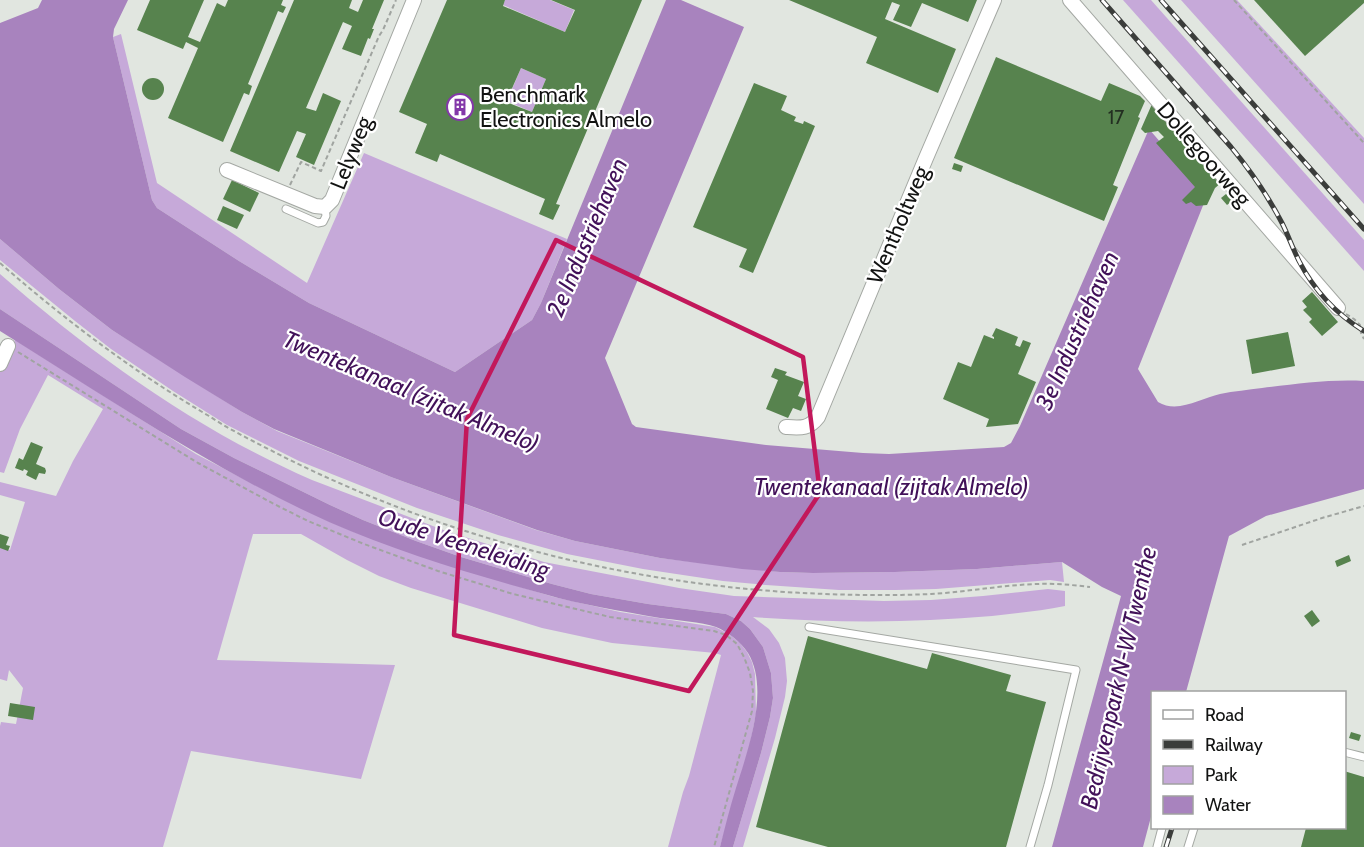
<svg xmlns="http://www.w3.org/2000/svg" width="1364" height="847" font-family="Cabin,sans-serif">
<rect width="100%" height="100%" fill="#e1e6e0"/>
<g fill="#c6a9d9">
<path d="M505 0H550L574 10 565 32 503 5Z"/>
<path d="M1123 0H1151L1364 240V271Z"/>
<path d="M1181 0H1237L1364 138V204Z"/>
<path d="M121 34 157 183 307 283 364 153 567 239 541 303 532 320 455 372 309 303 239 261 157 208 152 200 113 37Z"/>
<path d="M521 68 546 79 532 112 507 101Z"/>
<path d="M0 239 59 289 112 330 242 412 277 431 391 477 536 530 575 541 660 558 780 572 813 573 895 572 977 569 1062 562 1064 582 1050 580 936 589 896 590H839L766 585 723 581 643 569 567 554 498 535 417 508 299 461 227 425 173 391 111 349 75 321 0 260Z"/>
<path d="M0 274C94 356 197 430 312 480L446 531 544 562 679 588 734 596 884 601 931 600 983 596 1048 589 1065 591V606C1041 611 1017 613 992 616 913 623 833 623 753 617L769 629 779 643 785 658 787 681 785 697 775 738 743 847H733L761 753 770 717 773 698 771 673 763 647 750 629 741 621 726 614 648 604 591 594 552 584 461 557 416 541 363 520 330 505 234 458 181 429 0 309Z"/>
<path d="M15 340 196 454 276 496 328 521 354 532 441 563 554 597 620 612 715 627 729 634 740 643 747 652 752 662 755 674 756 714 750 744 720 847H668L683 792 689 776 721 655 715 653 612 643 542 628 411 588 379 576 347 560 301 534H253L217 660 395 665 361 779 191 751 163 847H0V726L1 722 16 724 23 688 9 670 7 681 0 679V547L10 550 25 502 0 495V482L56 496 73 461 103 409 48 375 20 429 4 473 0 472V370Z"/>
</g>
<g fill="#a883be">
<path d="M42 0H128L114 29 113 37 152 200 157 208 239 261 309 303 455 372 532 320 541 303 666 0H681L744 27 605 358 632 424 636 427 766 445 863 453 889 454 1004 447 1011 443 1020 426 1149 129 1205 194 1204 203 1138 369 1158 402C1178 414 1201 398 1220 394 1234 391 1248 390 1262 388 1296 384 1330 379 1364 381V489L1266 516 1229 536 1186 692H1152V813L1143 847H1052L1121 596 1102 587 1062 562 977 569 895 572 813 573 780 572 742 569 660 558 575 541 537 530 391 477 274 429 242 412 185 377 112 330 59 289 0 239V23L38 8Z"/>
<path d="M0 309 181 429 234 458 330 505 363 520 416 541 461 557 552 584 591 594 648 604 726 614 741 621 750 629 763 647 771 673 773 698 770 717 761 753 733 847H720C725 827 730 807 736 788 748 750 770 689 748 653 741 642 728 632 716 627 702 622 675 620 660 618 621 611 582 605 544 594 471 574 398 552 329 522 213 470 108 398 0 331Z"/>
</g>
<g fill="#57834e" fill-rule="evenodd">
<path d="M150 0H204L188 37 200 42 217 3 225 7 228 0H283L281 5 286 7 283 13 278 11 248 84 252 86 249 95 244 93 223 142 168 118 198 48 186 42 183 49 137 30Z"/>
<path d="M294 0H352L349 8 358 12 363 0H384L372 29H374L370 39 368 38 361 56 342 49 352 26 343 22 306 108 316 111 323 93 341 101 314 165 296 157 306 134 297 131 279 172 230 151Z"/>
<path d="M447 0H505L503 6 565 32 575 10 551 0H642L556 204 560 205 553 220 539 214 545 199 440 154 437 162 415 153 427 124 399 112ZM521 68 546 79 532 112 506 102Z"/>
<path d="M789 0H977L968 22 922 3 911 27 893 20 900 5 892 2 885 19 956 49 938 93 866 63 877 37Z"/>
<path d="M1254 0H1364V3L1305 56Z"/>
<path d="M996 57 1101 101 1109 83 1140 96 1145 101 1138 117 1140 118 1113 185 1118 187 1104 221 954 158Z"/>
<circle cx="153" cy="89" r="11"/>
<path d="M754 83 787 96 781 110 796 117 794 121 803 124 804 121 815 126 753 273 739 267 747 249 693 227Z"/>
<path d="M1152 104 1221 183 1215 188 1207 205 1196 206 1191 202 1186 204 1182 200 1195 187 1156 143 1164 137 1158 131 1145 133 1141 129Z"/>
<path d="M954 163 963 166 961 172 952 169Z"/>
<path d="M232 180 259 193 250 212 223 199Z"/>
<path d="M1226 194 1232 201 1227 205 1221 198Z"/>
<path d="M223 206 244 215 237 229 217 220Z"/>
<path d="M1312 292 1338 322 1322 336 1309 322 1312 319 1303 310 1307 307 1302 301Z"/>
<path d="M996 328 1018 337 1015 345 1020 347 1023 340 1031 343 1018 374 1036 382 1018 424 986 427 989 419 943 399 958 362 971 367 984 335 994 339V337L992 336Z"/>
<path d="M1288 332 1295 366 1252 374 1246 340Z"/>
<path d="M775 368 787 372 785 375 804 382 798 396 806 399 801 411 793 408 788 418 766 409 778 380 771 377Z"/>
<path d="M31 442 43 447 36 464 45 468 46 471 45 474 39 473 36 480 26 475 28 471 24 469 23 471 15 468 19 458 23 460Z"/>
<path d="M0 534 9 537 6 545 10 546 8 551 0 548Z"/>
<path d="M1349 555 1351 561 1337 567 1335 561Z"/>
<path d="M1312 610 1320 621 1312 627 1304 616Z"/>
<path d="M808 636 927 669 932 653 1011 675 1006 691 1046 702 1006 847H828L756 827Z"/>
<path d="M10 703 35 707 33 720 8 716Z"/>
<path d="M1351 732 1361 735 1359 741 1349 738Z"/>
<path d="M1344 771 1364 777V847H1301L1306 828H1344Z"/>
</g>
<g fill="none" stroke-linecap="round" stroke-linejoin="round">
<defs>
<g id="lane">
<path d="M286 209 318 223 323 222 326 216 325 207"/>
<path d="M809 627 1076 670 1048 785 1030 847"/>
<path d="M1344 752 1364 757"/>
<path d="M1157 847 1162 828"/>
<path d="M1188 847 1194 828"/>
</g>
<g id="street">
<path d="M1070 0 1338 308"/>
<path d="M227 170 315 206 325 207 332 200 414 0"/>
<path d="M0 364 8 346"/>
<path d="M786 427C801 428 809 429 818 417L926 158 994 0"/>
</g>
</defs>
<use href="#lane" stroke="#a4a8a3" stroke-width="9"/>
<use href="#street" stroke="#a4a8a3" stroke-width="16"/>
<g stroke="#a0a4a0" stroke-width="2" stroke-dasharray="4.5 3" stroke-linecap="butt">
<path d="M1234 0 1364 143"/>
<path d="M290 185 301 162 321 171 379 36 383 30 396 0"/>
<path d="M0 263C65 320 134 372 209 416 230 430 253 441 276 453 439 536 619 583 802 593 845 595 888 596 931 594 966 592 1002 585 1037 584 1054 583 1072 585 1090 587"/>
<path d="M1346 314 1354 319 1360 325 1361 333 1364 339"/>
<path d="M18 352 198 463 274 504 308 521 364 544 438 571 513 594 610 617 684 627 714 631 726 635 737 644 744 657 750 673 753 691 752 711 714 847"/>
<path d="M1242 545 1322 518 1364 506"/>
</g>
<use href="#lane" stroke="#fff" stroke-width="7"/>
<use href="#street" stroke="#fff" stroke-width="14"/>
<defs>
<g id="rail">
<path d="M1102 0 1231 147C1250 170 1268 196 1282 223 1288 235 1293 249 1299 261 1314 290 1336 314 1364 331"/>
<path d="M1161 0 1364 229"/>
<path d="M1166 847 1172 828"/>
</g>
</defs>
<use href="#rail" stroke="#3b3d3b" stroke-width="5"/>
<use href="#rail" stroke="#fff" stroke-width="3" stroke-dasharray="9" stroke-linecap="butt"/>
</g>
<path fill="none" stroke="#c2185b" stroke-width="4.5" stroke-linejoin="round" d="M556 240 803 357 820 493 689 691 454 635 467 419Z"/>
<defs>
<symbol id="building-ring" viewBox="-11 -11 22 22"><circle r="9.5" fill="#fff" stroke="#8338a9" stroke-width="1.5"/><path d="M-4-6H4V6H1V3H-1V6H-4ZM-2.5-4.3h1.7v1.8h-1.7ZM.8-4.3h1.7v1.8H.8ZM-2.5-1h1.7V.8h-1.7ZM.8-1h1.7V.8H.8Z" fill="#8338a9"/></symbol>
</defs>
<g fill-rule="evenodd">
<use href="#building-ring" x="445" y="92" width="30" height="30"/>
</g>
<g text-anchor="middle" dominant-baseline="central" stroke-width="4.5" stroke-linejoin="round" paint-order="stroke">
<g font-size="20" fill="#232f21">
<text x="1116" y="117">17</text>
</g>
<g font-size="22" fill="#121312" stroke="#fff" text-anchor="start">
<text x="480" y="94">Benchmark<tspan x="480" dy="25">Electronics Almelo</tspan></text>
</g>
<g font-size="22" fill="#121312" stroke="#fff">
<text transform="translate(351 153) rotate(-68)">Lelyweg</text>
<text transform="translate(1204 154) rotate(49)">Dollegoorweg</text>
<text transform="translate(898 225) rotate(-67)">Wentholtweg</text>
</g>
<g font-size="24" font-style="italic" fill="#421159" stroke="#fff">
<text transform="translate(587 237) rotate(-67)">2e Industriehaven</text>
<text transform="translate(1077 330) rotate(-66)">3e Industriehaven</text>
<text transform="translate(411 391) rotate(23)">Twentekanaal (zijtak Almelo)</text>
<text x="891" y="486">Twentekanaal (zijtak Almelo)</text>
<text transform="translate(464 543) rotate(18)">Oude Veeneleiding</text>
<text transform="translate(1118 678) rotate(-77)">Bedrijvenpark N-W Twenthe</text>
</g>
</g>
<rect x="1151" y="691" width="195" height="138" fill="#ffffff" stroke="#a0a1a0" stroke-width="1.5"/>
<rect x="1163" y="710" width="30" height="9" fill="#ffffff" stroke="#a0a1a0" stroke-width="1.5"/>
<text x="1205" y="721" font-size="18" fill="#121312">Road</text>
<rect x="1163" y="740" width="30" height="9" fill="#3b3d3b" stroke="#a0a1a0" stroke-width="1.5"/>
<text x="1205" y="751" font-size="18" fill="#121312">Railway</text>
<rect x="1163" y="766" width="30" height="18" fill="#c6a9d9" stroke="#a0a1a0" stroke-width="1.5"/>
<text x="1205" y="781" font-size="18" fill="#121312">Park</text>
<rect x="1163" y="796" width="30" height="18" fill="#a883be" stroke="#a0a1a0" stroke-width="1.5"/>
<text x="1205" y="811" font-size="18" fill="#121312">Water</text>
</svg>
